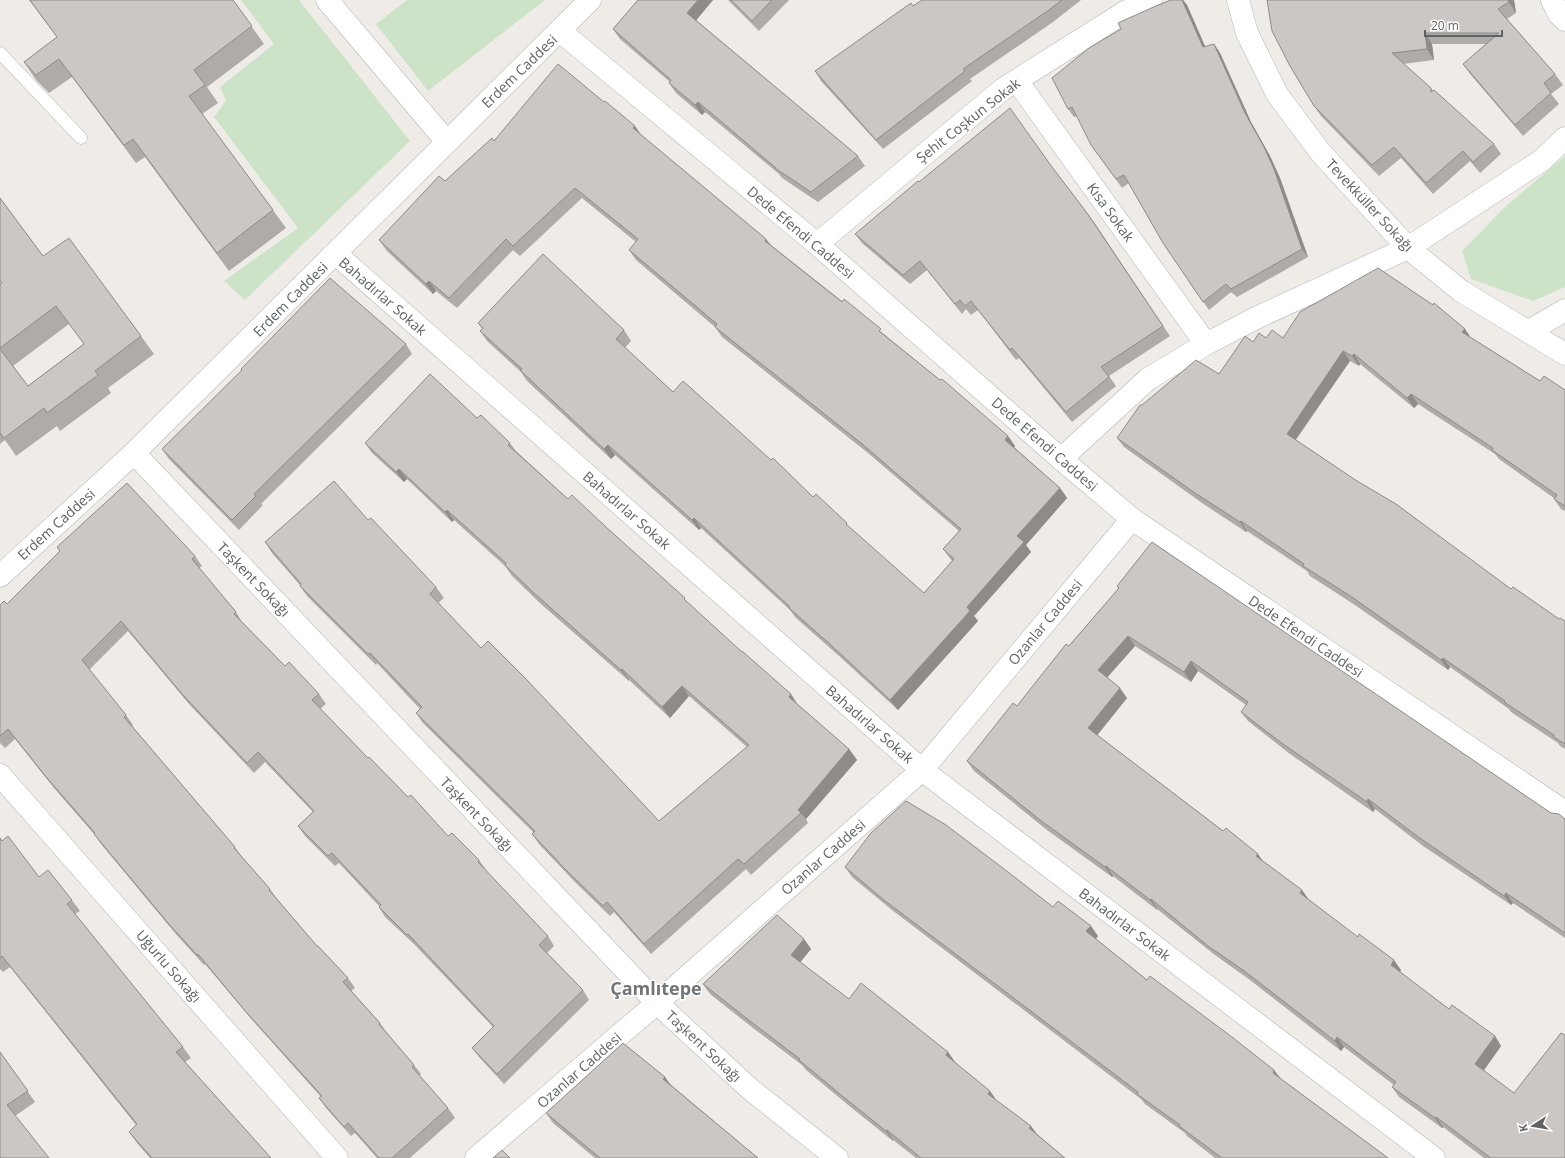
<svg xmlns="http://www.w3.org/2000/svg" width="1565" height="1158" font-family="'Open Sans',sans-serif">
<rect width="100%" height="100%" fill="#efece8"/>
<g fill="#cce3c7">
<path d="M241 0H299L410 141 245 300 224 281 298 228 214 117 226 101 220 87 274 44Z"/>
<path d="M407 0H545L428 91 376 24Z"/>
<path d="M1565 156V287L1533 301 1471 279 1462 251 1507 205Z"/>
</g>
<g fill="none" stroke-linecap="round" stroke-linejoin="round">
<defs>
<path id="service" d="M0 53 81 138"/>
<g id="minor">
<path d="M327 0 447 142"/>
<path d="M1238 0 1247 33 1277 94 1321 153 1408 248 1461 291 1565 354"/>
<path d="M1552 0 1559 14 1565 20"/>
<path d="M560 31 817 244 1061 459 1132 519 1565 812"/>
<path d="M1017 81 1206 344"/>
<path d="M817 244 1003 89 1125 12 1151 0"/>
<path d="M336 254 922 770 1434 1158"/>
<path d="M1529 331 1565 310"/>
<path d="M134 453 657 1003 750 1089 837 1158"/>
<path d="M1061 459 1148 379 1206 344 1258 317 1408 248 1542 160 1565 138"/>
<path d="M0 576 134 453 590 0"/>
<path d="M0 775 337 1158"/>
<path d="M476 1158 657 1003 922 770 1132 519"/>
</g>
</defs>
<use href="#service" stroke="#b2b5b8" stroke-width="13"/>
<use href="#minor" stroke="#b2b5b8" stroke-width="23"/>
<use href="#service" stroke="#fff" stroke-width="12"/>
<use href="#minor" stroke="#fff" stroke-width="22"/>
</g>
<g fill="#afaba9" fill-rule="evenodd">
<path d="M29 0H233L264 44 207 87 218 103 202 114 273 210 286 228 229 271 145 157 136 163 72 77 49 93 36 80 24 62 57 37Z"/>
<path d="M638 0H713L696 20 858 156 865 166 818 202 782 178 779 174 705 112 702 115 676 93 669 83 670 82 620 39 613 29Z"/>
<path d="M728 0H789L759 31Z"/>
<path d="M922 0H1081L1053 22 970 79 972 81 883 149 821 81 815 71Z"/>
<path d="M1171 0H1183L1187 5 1205 47 1214 44 1220 53 1251 122 1270 156 1280 178 1308 257 1237 297 1231 292 1209 310 1163 243 1129 183 1122 188 1091 145 1077 116 1074 117 1068 109 1121 29Z"/>
<path d="M1267 0H1514L1516 13 1507 19 1555 74 1563 85 1551 94 1559 104 1523 136 1471 75 1463 64 1486 44H1432L1434 60 1403 64 1431 88 1433 91 1494 144 1501 154 1480 173 1470 161 1433 194 1401 158 1379 176 1321 116 1314 106Z"/>
<path d="M642 136 766 239 771 245 885 335 1008 436 1015 446 1014 447 1060 488 1067 498 1026 545 1031 552 974 616 978 621 898 710 838 655 796 618 790 610 701 528 699 530 615 455 611 459 527 381 521 372 487 341 480 331 482 329 478 323 624 330 631 341 625 348 673 392 771 460 924 593 952 561 943 549 959 531 868 453 722 337 715 327 636 260 629 250 636 242 582 198 520 256 513 250 457 308 436 291 433 294 387 251 379 240 445 181 494 141Z"/>
<path d="M1052 167 1094 222 1170 336 1109 376 1116 386 1072 422 1019 358 1016 360 978 310 971 315 966 309 962 314 927 270 910 284 862 243 855 234 919 182Z"/>
<path d="M0 198 43 256 141 336 154 354 108 388 111 393 60 431 57 426 16 456 5 440 0 444V284L1 283 0 281ZM69 324 84 344 28 386 13 366Z"/>
<path d="M1465 329 1470 337 1540 381 1565 390V511L1561 509 1554 499V498L1499 459 1495 454 1418 404 1414 408 1360 364 1359 366 1350 361 1296 440 1511 589 1559 619 1565 621V749L1560 746 1558 743 1511 712 1509 709 1450 667 1448 670 1355 605 1310 576 1307 571 1247 531 1246 532 1202 503 1124 447 1117 438 1142 405 1219 374 1253 342 1266 338H1283Z"/>
<path d="M406 344 412 354 261 504 263 505 239 530 169 459 162 449Z"/>
<path d="M477 418 510 443 516 451 568 499 606 527 689 604 798 705 849 749 857 760 806 819 808 823 751 875 746 869 651 954 614 912 610 916 573 880 539 844 532 834 533 832 423 723 416 713 420 709 377 663 376 665 307 596 300 586V585L272 553 265 542 368 520 436 587 444 598 438 603 481 648 659 821 747 747 689 696 670 718 629 680V681L541 604 512 576 505 566 454 520 452 522 407 479 404 482 372 453 365 443Z"/>
<path d="M57 547 195 556 202 566 199 568 236 612 242 622 285 666 319 694 326 704 320 709 368 758 448 836 479 860 486 870V871L548 936 554 946 547 953 583 990 589 1000 504 1084 479 1057 472 1048 493 1027 414 944 385 917 379 907V906L339 863 335 866 305 836 298 826 313 812 265 762 254 773 189 704 128 631 89 670 126 715 133 725 132 726 235 847 242 857 270 889 277 899 317 946 348 978 355 988 351 991 380 1023 387 1033 414 1065 421 1074 419 1076 448 1108 455 1118 410 1158H377L355 1133 351 1136 326 1108 319 1098 321 1097 253 1021 205 964 204 965 175 933 101 844 94 834 54 788 15 739 5 748 0 743V605L7 604 60 551Z"/>
<path d="M1117 586 1551 813 1565 819V938L1513 903 1511 905 1423 846 1375 809 1373 812 1290 754 1248 721 1241 712 1246 705 1198 671 1191 682 1135 646 1107 677 1127 698 1097 735 1263 861 1302 890 1309 900 1401 970 1400 972 1449 1009 1495 1036 1501 1046 1484 1070 1565 1158H1484L1443 1127 1442 1128 1399 1097 1392 1087 1394 1085 1344 1047 1341 1051 1250 980 1215 955 1157 909V910L1113 876 1112 877 1047 830 974 771 967 761 1017 706 1118 589Z"/>
<path d="M949 828 1053 907 1098 936 1096 939 1147 980 1388 1158H1215L1187 1136 1185 1133 1145 1104 1141 1099 892 910 852 877 845 867Z"/>
<path d="M0 838 2 841 39 877 72 900 80 911 75 914 183 1047 191 1058 185 1062 271 1158H150L137 1143 129 1132 136 1125 10 967 3 972 0 969Z"/>
<path d="M804 939 811 949 800 962 849 999 948 1052 955 1062H954L990 1091 996 1100 1031 1126 1037 1134 1065 1158H916L893 1140V1141L853 1109 806 1070 802 1065 753 1028 710 994 703 984Z"/>
<path d="M0 1052 35 1102 15 1116 0 1158Z"/>
<path d="M665 1077 670 1084 758 1158H595L553 1123 546 1113Z"/>
</g>
<g fill="#8e8b89">
<path d="M698 0H713L694 23 687 13Z"/>
<path d="M1182 0H1183L1187 5 1209 55 1203 47Z"/>
<path d="M1508 0H1514L1516 13 1509 2Z"/>
<path d="M1425 33 1432 44 1434 60 1427 49Z"/>
<path d="M1214 44 1220 53 1251 122 1270 156 1280 178 1308 257 1302 249 1245 113Z"/>
<path d="M698 102 705 112 702 115 695 105Z"/>
<path d="M635 126 642 136 633 128Z"/>
<path d="M766 239 773 249 765 241Z"/>
<path d="M429 281 436 291 433 294 426 284Z"/>
<path d="M1465 329 1471 338 1462 332Z"/>
<path d="M1343 351 1350 361 1293 443 1287 434Z"/>
<path d="M1354 354 1360 364 1359 366 1352 356Z"/>
<path d="M1411 394 1418 404 1414 408 1407 398Z"/>
<path d="M1008 436 1015 446 1012 450 1005 440Z"/>
<path d="M608 445 615 455 611 459 604 449Z"/>
<path d="M399 469 407 479 404 482 396 472Z"/>
<path d="M1060 488 1067 498 1026 545 1031 552 974 616 978 621 898 710 890 700 967 607 1017 536Z"/>
<path d="M447 510 454 520 452 522 445 512Z"/>
<path d="M694 518 701 528 699 530 692 520Z"/>
<path d="M1241 521 1247 531 1246 532 1240 522Z"/>
<path d="M1128 636 1135 646 1105 680 1098 670Z"/>
<path d="M1443 658 1450 667 1448 670 1441 660Z"/>
<path d="M1191 661 1198 671 1191 682 1184 672Z"/>
<path d="M622 669 629 680V681L621 670Z"/>
<path d="M682 686 689 696 670 718 662 707Z"/>
<path d="M1120 688 1127 698 1095 738 1088 728Z"/>
<path d="M791 694 798 705 789 697Z"/>
<path d="M849 749 857 760 806 819 801 813 798 810Z"/>
<path d="M1368 799 1375 809 1373 812 1367 802Z"/>
<path d="M1258 854 1265 864 1256 856Z"/>
<path d="M1106 866 1113 876 1112 877 1105 867Z"/>
<path d="M1302 890 1309 900 1307 903 1300 893Z"/>
<path d="M1506 893 1513 903 1511 905 1504 896Z"/>
<path d="M1151 899 1157 909V910L1150 900Z"/>
<path d="M1091 926 1098 936 1093 942 1086 931Z"/>
<path d="M804 939 811 949 798 965 791 955Z"/>
<path d="M1394 960 1401 970 1398 974 1391 965Z"/>
<path d="M1495 1036 1501 1046 1482 1073 1475 1064Z"/>
<path d="M1337 1037 1344 1047 1341 1051 1335 1041Z"/>
<path d="M948 1052 955 1062 952 1065 946 1055Z"/>
<path d="M1274 1070 1282 1080 1273 1073Z"/>
<path d="M665 1077 672 1087 663 1079Z"/>
<path d="M990 1091 997 1101 988 1094Z"/>
<path d="M1436 1117 1443 1127 1442 1128 1435 1118Z"/>
<path d="M1031 1126 1038 1136 1029 1128Z"/>
<path d="M887 1130 893 1140V1141L886 1131Z"/>
</g>
<g fill="#cbc7c4" stroke="#8e8b89">
<path d="M30 0H233L252 26 194 70 205 85 189 96 273 210 217 253 133 139 124 145 59 59 36 75 24 62 57 37Z"/>
<path d="M638 0H698L687 13 858 156 811 192 775 168H776L698 102 695 105 669 83 671 80 613 29Z"/>
<path d="M731 0H772L752 21Z"/>
<path d="M922 0H1062L1046 12 963 69 965 71 876 140 815 71 911 3 913 6Z"/>
<path d="M1171 0H1182L1203 47 1214 44 1245 113 1264 147 1274 169 1302 249 1231 289 1226 284 1203 302 1163 243 1124 175 1116 179 1091 145 1072 107 1068 109 1052 78 1089 48 1121 29 1118 23 1158 5Z"/>
<path d="M1267 0H1508L1509 2 1498 9 1555 74 1544 83 1551 93 1515 125 1463 64 1499 33H1425L1427 49 1392 53 1431 88V92L1434 90 1494 144 1473 162 1463 151 1426 183 1394 147 1372 165 1314 106 1290 66 1272 31Z"/>
<path d="M558 64 604 102 605 101 635 126 633 128 766 239 765 241 842 302 844 299 881 329 879 331 940 380 942 379 1008 436 1005 440 1060 488 1017 536 1024 542 967 607 970 611 890 700 831 645 789 608 790 607 694 518 692 520 608 445 604 449 520 370 522 369 480 331 483 328 478 323 543 254 624 330 616 339 673 392 683 381 771 460 773 458 813 497 816 494 847 523 846 524 924 593 954 559 943 549 961 529 861 443 715 327 717 324 629 250 638 239 575 188 513 246 506 239 449 298 429 281 426 284 379 240 439 176 445 181 492 138 494 141Z"/>
<path d="M1010 108 1052 167 1087 213 1163 326 1101 367 1109 377 1066 412 1012 348 1010 350 971 301 965 306 960 300 955 304 920 261 903 275 855 234 918 181 919 182Z"/>
<path d="M0 198 43 256 69 238 141 336 95 371 98 375 47 413 44 408 4 438 0 433V349L28 386 84 344 56 306 0 348V284L2 283 0 280Z"/>
<path d="M1378 268 1433 305 1434 303 1465 329 1462 332 1540 381 1544 376 1565 390V506L1554 499 1557 495 1492 450 1493 448 1411 394 1407 398 1354 354 1352 356 1343 351 1287 434 1357 481 1396 504 1511 589 1513 587 1559 619 1560 618 1565 621V744L1554 737V735L1504 702 1505 701 1443 658 1441 660 1349 595 1303 566 1304 564 1241 521 1240 522 1195 493 1117 438 1140 405H1142L1196 360 1219 374 1245 336 1253 342 1259 333 1266 338 1272 330 1283 338 1300 312Z"/>
<path d="M330 278 406 344 254 494 256 496 232 520 162 449 242 370 241 369Z"/>
<path d="M430 374 477 418 481 415 510 443 508 445 568 499 572 495 606 527 685 598 684 599 742 652V651L791 694 789 697 849 749 798 810 801 813 744 864 738 859 644 944 607 902 603 906 565 869 532 834 535 831 416 713 422 707 370 653 368 654 300 586 301 584 265 542 334 481 368 520 371 518 436 587 430 594 481 648 488 641 528 681 659 821 749 745 682 686 662 707 622 669 621 670 534 593 505 565 506 563 447 510 445 512 399 469 396 472 365 443Z"/>
<path d="M127 483 195 556 192 559 236 612 234 614 285 666 289 662 319 694 312 700 368 758 369 757 408 797 411 795 448 836 452 833 479 860 478 862 548 936 539 945 583 990 497 1074 472 1048 494 1026 408 934 407 935 379 907 381 905 332 853 328 856 298 826 314 811 258 752 247 763 182 694 121 621 82 660 126 715 124 717 235 847 234 848 270 889 269 890 317 946H318L348 978 343 982 380 1023 379 1024 414 1065 412 1067 448 1108 392 1158H379L348 1123 344 1127 319 1098 322 1096 246 1012 198 954 197 955 168 923 94 834 95 833 47 778 8 729 0 736V605L4 601 7 604 60 551 57 547Z"/>
<path d="M1152 542 1551 813 1559 814 1565 819V933L1506 893 1504 896 1417 836 1368 799 1367 802 1283 744 1241 712 1248 702 1191 661 1184 672 1128 636 1098 670 1120 688 1088 728 1223 831 1226 828 1258 854 1256 856 1302 890 1300 893 1358 937 1359 934 1394 960 1391 965 1449 1009 1452 1005 1495 1036 1475 1064 1514 1093 1561 1033 1565 1035V1158H1491L1436 1117 1435 1118 1392 1087 1396 1082 1337 1037 1335 1041 1243 970 1208 946 1151 899 1150 900 1106 866 1105 867 1040 820 967 761 1013 703 1017 706 1066 644 1069 646 1119 588 1117 586Z"/>
<path d="M906 801 946 825 1008 872 1053 907 1058 901 1091 926 1086 931 1147 980 1150 976 1228 1034 1274 1070 1273 1073 1388 1158H1222L1179 1126 1180 1125 1137 1094 1138 1092 884 900 845 867 871 833Z"/>
<path d="M8 836 39 877 48 870 72 900 67 904 183 1047 176 1052 271 1158H152L129 1132 137 1124 2 956 0 958V838L2 841Z"/>
<path d="M777 915 804 939 791 955 849 999 861 983 948 1052 946 1055 990 1091 988 1094 1031 1126 1029 1128 1065 1158H921L887 1130 886 1131 846 1099 799 1060 800 1059 746 1018 703 984Z"/>
<path d="M623 1043 665 1077 663 1079 758 1158H600L546 1113Z"/>
<path d="M0 1052 28 1091 7 1105 49 1158H0Z"/>
<path d="M502 1150 510 1158H493Z"/>
</g>
<g text-anchor="middle" dominant-baseline="central" stroke-width="3" stroke-linejoin="round" paint-order="stroke">
<g font-size="14" fill="#5f6366" stroke="#fff">
<text transform="translate(519 71) rotate(-44)">Erdem Caddesi</text>
<text transform="translate(968 120) rotate(-38)">Şehit Coşkun Sokak</text>
<text transform="translate(1370 205) rotate(47)">Tevekküller Sokağı</text>
<text transform="translate(1111 212) rotate(54)">Kısa Sokak</text>
<text transform="translate(801 232) rotate(40)">Dede Efendi Caddesi</text>
<text transform="translate(383 296) rotate(41)">Bahadırlar Sokak</text>
<text transform="translate(290 299) rotate(-45)">Erdem Caddesi</text>
<text transform="translate(1045 444) rotate(41)">Dede Efendi Caddesi</text>
<text transform="translate(627 510) rotate(41)">Bahadırlar Sokak</text>
<text transform="translate(56 524) rotate(-42)">Erdem Caddesi</text>
<text transform="translate(254 579) rotate(46)">Taşkent Sokağı</text>
<text transform="translate(1045 622) rotate(-50)">Ozanlar Caddesi</text>
<text transform="translate(1306 636) rotate(34)">Dede Efendi Caddesi</text>
<text transform="translate(870 724) rotate(41)">Bahadırlar Sokak</text>
<text transform="translate(477 814) rotate(46)">Taşkent Sokağı</text>
<text transform="translate(823 857) rotate(-41)">Ozanlar Caddesi</text>
<text transform="translate(1125 924) rotate(37)">Bahadırlar Sokak</text>
<text transform="translate(169 966) rotate(49)">Uğurlu Sokağı</text>
<text transform="translate(704 1046) rotate(43)">Taşkent Sokağı</text>
<text transform="translate(579 1070) rotate(-41)">Ozanlar Caddesi</text>
</g>
<g font-size="18" font-weight="bold" fill="#707578" stroke="#fff">
<text x="656" y="988">Çamlıtepe</text>
</g>
</g>
<g transform="translate(1533 1126) rotate(258)" stroke="#ffffff" stroke-width="3" paint-order="stroke">
<path d="M0-3L7 15L0 10L-7 15Z" fill="#5f6366"/>
<text y="-6" font-size="11" font-weight="bold" text-anchor="middle" fill="#5f6366">K</text>
</g>
<path d="M1425 30v6h77v-6" fill="none" stroke="#5f6366" stroke-width="2"/>
<text x="1431" y="30" font-size="12" fill="#5f6366" stroke="#ffffff" stroke-width="3" paint-order="stroke">20 m</text>
</svg>
